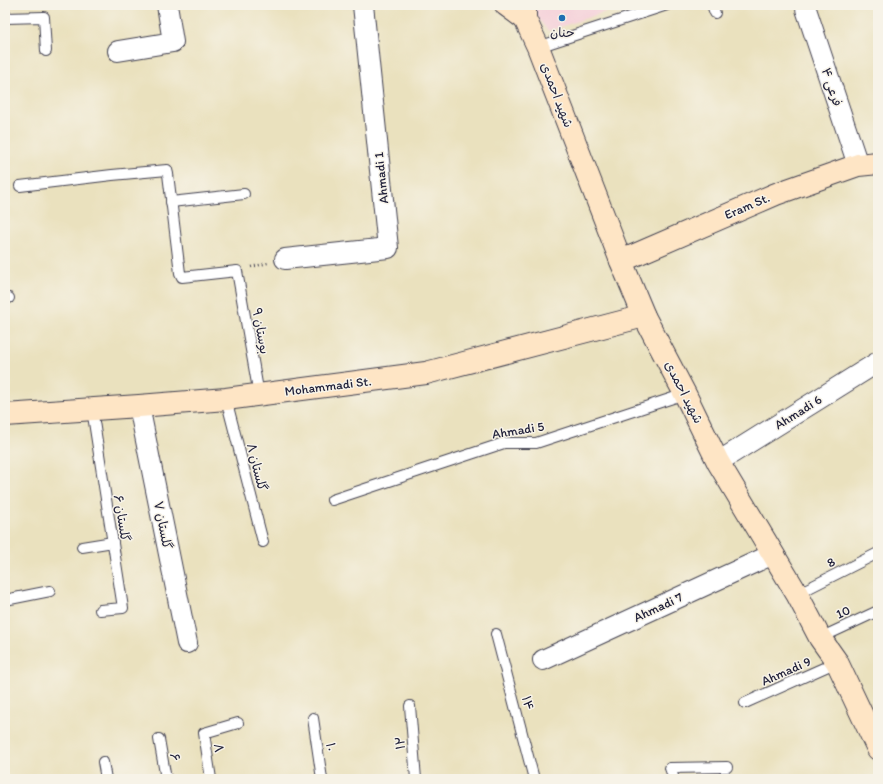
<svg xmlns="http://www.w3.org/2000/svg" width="883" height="784" font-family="Itim,'Playpen Sans Arabic',sans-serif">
<rect width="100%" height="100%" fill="#f7f3e8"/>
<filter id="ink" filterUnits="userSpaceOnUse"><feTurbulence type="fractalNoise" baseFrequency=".025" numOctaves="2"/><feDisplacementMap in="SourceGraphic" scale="8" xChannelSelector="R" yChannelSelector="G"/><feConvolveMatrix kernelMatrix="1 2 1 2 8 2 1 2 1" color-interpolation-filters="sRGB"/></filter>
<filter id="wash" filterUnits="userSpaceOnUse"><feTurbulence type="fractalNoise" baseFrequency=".012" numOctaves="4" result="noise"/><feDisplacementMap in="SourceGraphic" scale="16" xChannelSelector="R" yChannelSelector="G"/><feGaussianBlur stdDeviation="0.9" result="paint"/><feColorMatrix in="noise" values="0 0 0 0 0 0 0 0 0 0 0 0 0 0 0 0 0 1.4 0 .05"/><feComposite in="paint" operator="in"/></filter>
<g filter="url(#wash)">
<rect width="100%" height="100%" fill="#eae1be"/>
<path fill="#f5cfd9" d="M527 5H626L548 31Z"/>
</g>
<g filter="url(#ink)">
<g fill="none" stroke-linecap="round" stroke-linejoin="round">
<defs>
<g id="lane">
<path d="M712 5 715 13"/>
<path d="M5 18 44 17 46 51"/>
<path d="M538 47 667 5"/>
<path d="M20 186 112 175 167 170 168 174 180 273 182 277 237 271 259 395"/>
<path d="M171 202 244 194"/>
<path d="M5 298H9"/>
<path d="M226 399 263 542"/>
<path d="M92 409 123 608 100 610"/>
<path d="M332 500 504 443H536L685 394"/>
<path d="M82 547 113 542"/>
<path d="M797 594 878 553"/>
<path d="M5 600 50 591"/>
<path d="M496 634 534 779"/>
<path d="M820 638 878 611"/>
<path d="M745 703 837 662"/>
<path d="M410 706 416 779"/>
<path d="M313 718 322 779"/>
<path d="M159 739 166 779"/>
<path d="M103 762 106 779"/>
<path d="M211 779 204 733 238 723"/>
<path d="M674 779 670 768 727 767"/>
</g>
<g id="street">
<path d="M806 9 858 165"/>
<path d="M118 51 173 42 167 5"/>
<path d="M285 259 388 248 363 5"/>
<path d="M139 406 187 643"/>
<path d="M718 462 878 362"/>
<path d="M543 660 773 554"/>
</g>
<g id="secondary">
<path d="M506 5 525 19"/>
<path d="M525 5V19L538 47 621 261 644 316 685 394 718 462 797 594 820 638 837 662 878 749"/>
<path d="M621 261 776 194 858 165 878 163"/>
<path d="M5 415 139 406 226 399 426 373 644 316"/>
</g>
</defs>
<use href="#lane" stroke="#403f4f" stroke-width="12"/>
<use href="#street" stroke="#403f4f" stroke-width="22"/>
<use href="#secondary" stroke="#403f4f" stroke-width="24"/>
<path stroke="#403f4f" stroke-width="2.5" stroke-dasharray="1 3" stroke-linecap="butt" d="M251 267 268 263"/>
<use href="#lane" stroke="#fff" stroke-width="10"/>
<use href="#street" stroke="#fff" stroke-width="20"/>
<use href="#secondary" stroke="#fee5c5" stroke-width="22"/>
</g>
</g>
<circle fill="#1f6fb2" stroke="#f7f3e8" stroke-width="1.5" cx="562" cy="18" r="4"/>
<g text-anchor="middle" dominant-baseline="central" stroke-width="3" stroke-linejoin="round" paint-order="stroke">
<g font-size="13" fill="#22223b" stroke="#f7f3e8">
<text x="562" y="32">حنان</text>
</g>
<g font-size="13" fill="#22223b" stroke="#f7f3e8">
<text transform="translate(832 87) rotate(72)">فرعی ۴</text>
<text transform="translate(557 95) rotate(69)">شهید احمدی</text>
<text transform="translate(381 178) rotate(-96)">Ahmadi 1</text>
<text transform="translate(747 206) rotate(-23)">Eram St.</text>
<text transform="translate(261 331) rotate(80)">بوستان ۹</text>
<text transform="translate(328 386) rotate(-7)">Mohammadi St.</text>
<text transform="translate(684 392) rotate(63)">شهید احمدی</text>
<text transform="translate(798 412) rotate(-32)">Ahmadi 6</text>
<text transform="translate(518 430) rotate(-9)">Ahmadi 5</text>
<text transform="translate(257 467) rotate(76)">گلستان ۸</text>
<text transform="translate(122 518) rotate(81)">گلستان ۶</text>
<text transform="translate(163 525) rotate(79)">گلستان ۷</text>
<text transform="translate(831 562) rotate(-27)">8</text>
<text transform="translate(658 607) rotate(-25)">Ahmadi 7</text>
<text transform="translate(843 612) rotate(-25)">10</text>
<text transform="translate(786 671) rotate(-24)">Ahmadi 9</text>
<text transform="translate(528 703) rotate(75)">۱۴</text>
<text transform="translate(400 743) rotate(-95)">۱۲</text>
<text transform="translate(331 747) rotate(82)">۱۰</text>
<text transform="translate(219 748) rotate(81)">۸</text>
<text transform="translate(175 757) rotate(80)">۶</text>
</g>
</g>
<rect width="883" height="784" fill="none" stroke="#f7f3e8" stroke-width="20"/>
</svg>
